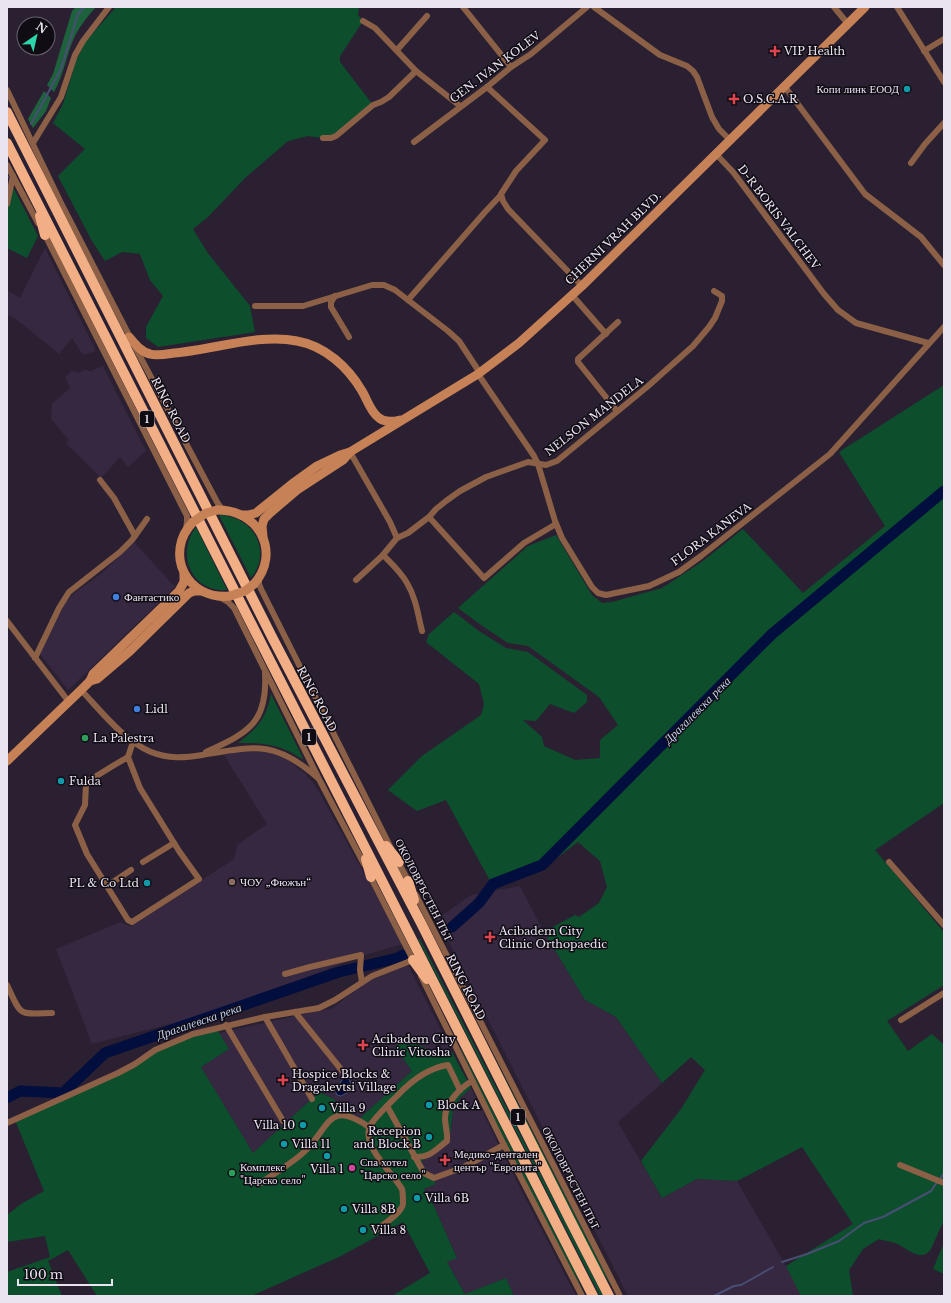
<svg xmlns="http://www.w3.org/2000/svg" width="951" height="1303" font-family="'Libre Baskerville',serif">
<rect width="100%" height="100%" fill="#2a2032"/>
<g fill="#352840">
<path d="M45 248 96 351 83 355 72 338 59 354 16 319 7 315V290L20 298Z"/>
<path d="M103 366 146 451 128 467 120 457 101 478 66 443 69 440 51 419 52 404 70 388 65 377 73 370 78 373 84 370 91 371Z"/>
<path d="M134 542 175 587 68 690 40 654 60 610 73 594 102 573Z"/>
<path d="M249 750 272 753 289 761 306 774 317 788 403 944 365 955 209 1014 92 1044 56 949 120 922 131 926 234 859 237 845 267 824 224 755Z"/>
<path d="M520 886 544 932 585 1000 616 1017 662 1083 618 1122 662 1198 697 1179 737 1181 786 1266 801 1296H628L437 919 471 895Z"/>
<path d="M408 965 452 1052 443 1057 409 1040 400 1043 395 1047 412 1071 359 1119 351 1112 339 1107 334 1099 319 1092 253 1153 201 1067 228 1049 218 1033 333 1008 360 986 373 978Z"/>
<path d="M471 1088 519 1186 576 1296H514L506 1278 466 1295 447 1262 457 1257 433 1204 424 1189 435 1184 421 1162 447 1142 452 1124 453 1110 460 1098Z"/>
</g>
<g fill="#0d4f2d">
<path d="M116 7H359L358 15 363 21 340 56V62L373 105 344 131 323 138 308 136 288 141 245 178 208 217 193 229 207 252 250 306 255 332 158 347 146 338V327L163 296 150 280 140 254 122 252 105 261 92 241 58 176 85 149 53 123 63 104 76 61 85 42Z"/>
<path d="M13 187 38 236 27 258 7 248V212Z"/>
<path d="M944 385V803L875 850 944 932V985L887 1021 908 1051 932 1034 944 1045V1220L931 1249C921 1264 906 1247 895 1243 890 1241 884 1241 879 1239L863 1249 849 1270 853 1296H801L786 1266 853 1224 802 1147 737 1181 697 1179 662 1198 641 1161 681 1109 705 1070 691 1057 662 1083 616 1017 585 1000 544 932 575 915 579 917 599 903 607 887 600 861 578 842 539 871 494 888 446 800 417 811 388 790 422 756 481 715 484 704 479 684 426 642 429 634 454 612 479 631 506 648 528 652 587 695V702L574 713 550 704 536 721 523 720 542 737 544 746 575 760 600 758V740L618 725 599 697 528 646 508 643 481 625 458 608 528 546 556 535 592 595 602 603 612 602 662 588 703 561 743 529 803 593 885 526 839 452Z"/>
<path d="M219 515C253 516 273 551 251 578Z"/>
<path d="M196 527 227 590C192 593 175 554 196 527Z"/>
<path d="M271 694 303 758V759C297 757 292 752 286 750 270 743 254 743 238 743 250 734 261 725 267 709 269 704 270 698 271 694Z"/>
<path d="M418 939H420L603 1296H600Z"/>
<path d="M443 958 612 1287 596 1262Z"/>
<path d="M216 1028 229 1049 201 1067 253 1153 319 1092 334 1099 339 1107 351 1112 359 1119 412 1071 395 1047 400 1043 409 1040 443 1057 452 1052 471 1088 460 1098 453 1110 450 1136 447 1142 421 1162 436 1184 424 1189 433 1204 457 1258 447 1262 465 1294 506 1278 514 1296H392L430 1273 403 1222 341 1256 251 1296H97L68 1250 48 1261 62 1296H7V1272L50 1257 45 1236 7 1242V1215L21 1204 44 1191 15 1120 118 1073 155 1050Z"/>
<path d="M458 1043 575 1272 585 1296 473 1078Z"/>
<path d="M944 1243V1274L933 1269Z"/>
</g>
<g fill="#1e623d">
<path d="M76 7H96C88 16 79 27 74 38 66 56 64 74 54 92L47 85 53 74 72 11Z"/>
<path d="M44 91 51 98 46 111 33 128 28 119Z"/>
</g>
<path fill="#020e3d" stroke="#484e73" d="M343 1078 349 1079 352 1087 348 1092 341 1096 337 1095 334 1088 341 1082Z"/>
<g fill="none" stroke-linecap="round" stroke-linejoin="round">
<g stroke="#484e73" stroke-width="2">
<path d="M31 124 61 69 78 14 84 7"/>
<path d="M7 178 8 177"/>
<path d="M940 1179 944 1173"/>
<path d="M782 1262 807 1254 839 1241 864 1223 883 1217 931 1191 937 1182"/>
<path d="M714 1296 734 1286 741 1285 773 1267"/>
</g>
<g stroke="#020e3d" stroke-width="11">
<path d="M452 927 479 903 493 884 542 865 772 634 944 491"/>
<path d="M7 1098 20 1091 63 1093 105 1053 339 972 398 958 403 955"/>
</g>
<g stroke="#8b6046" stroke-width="6">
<path d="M463 7 511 67"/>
<path d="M594 7 660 55 687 66 693 71 697 77 712 117 719 129 730 140"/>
<path d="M834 7 848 24"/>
<path d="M897 7 944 82"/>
<path d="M363 21 375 28 416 71 460 106"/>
<path d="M397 50 427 16"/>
<path d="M924 51 944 39"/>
<path d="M487 87 545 140 516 171 501 194 503 201 508 209 582 286"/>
<path d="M785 87 865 194 921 237 944 265"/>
<path d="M7 90 60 201 131 339"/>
<path d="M323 138H331L336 136 373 105 381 102 389 97 416 71"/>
<path d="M414 142 487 87 511 67 531 54 587 7"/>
<path d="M33 143 61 97 75 55 83 41 109 7"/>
<path d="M716 154 733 172 824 294 838 310 856 323 928 343"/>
<path d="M911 163 925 144 944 123"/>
<path d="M7 165 38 223"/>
<path d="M7 204 13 176"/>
<path d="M44 233 187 516V521L186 530"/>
<path d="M572 295 606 334"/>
<path d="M335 296 331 302V307L349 337"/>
<path d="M408 300 485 212 501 195"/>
<path d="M255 306H303L372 285H384L395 290 448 331 459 341 480 373"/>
<path d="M135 347 217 502 221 508 225 510"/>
<path d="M478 374 534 456 538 464 555 521 562 538 592 587 598 593 606 595 649 586 679 572 701 556 830 454 944 327"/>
<path d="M617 411 578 362V359L618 322"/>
<path d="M350 452 390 522 397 538"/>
<path d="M100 480 114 498 135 536"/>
<path d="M429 517 484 578 524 543 556 524"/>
<path d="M383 555C392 564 401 572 407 583 416 598 418 615 422 631"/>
<path d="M259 577V584L261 589 391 848"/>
<path d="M356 580 382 556 397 538 408 533 429 517 436 509 446 501 460 491 486 477 528 462 546 465 557 461 647 387 693 346 709 327 715 318 722 301V296L714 291"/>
<path d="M219 597 228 602 234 608 320 781 364 864"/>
<path d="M7 621 69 702"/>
<path d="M35 658 59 608 69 592 120 552 132 540 147 519"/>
<path d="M81 690C101 711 124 741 151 752 169 759 184 758 202 755 255 746 275 740 318 778"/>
<path d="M206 752C247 733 268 724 265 673"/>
<path d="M128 757 140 788 179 851 199 879 132 922 128 920 87 854 75 825 85 805 86 784 90 780 111 767Z"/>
<path d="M128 757 133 742"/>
<path d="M397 860 410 884"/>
<path d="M143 862 174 843"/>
<path d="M889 862 944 925"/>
<path d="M369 874 414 962"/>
<path d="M107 886 131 870"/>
<path d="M416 895 620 1296"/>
<path d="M285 974 310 967 361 955 360 970 362 982"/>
<path d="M421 976 504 1145 582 1296"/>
<path d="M7 985C22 1017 17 1014 52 1013"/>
<path d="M295 1012 344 1073"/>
<path d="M265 1017 312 1099"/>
<path d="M901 1020 944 993"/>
<path d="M226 1025 283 1121"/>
<path d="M387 1106 424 1173 434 1178 464 1167 504 1145"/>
<path d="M7 1123 118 1073 135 1064 155 1050 193 1034 265 1017 319 1008 335 1000 372 976 413 960"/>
<path d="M414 1157C430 1158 435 1150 447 1141 448 1134 445 1126 445 1118 445 1103 460 1088 472 1081"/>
<path d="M900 1165 944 1183"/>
<path d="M259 1184C273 1174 293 1163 305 1151 330 1127 328 1099 369 1127"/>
<path d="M375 1231C382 1225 402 1213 403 1204 403 1200 403 1193 402 1189 393 1173 364 1149 369 1128 371 1121 391 1102 397 1096 411 1081 428 1068 448 1065L460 1090"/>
</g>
<g stroke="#c68156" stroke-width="9">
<path d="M129 337C135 344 141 352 150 354 157 356 167 354 174 353 212 350 260 333 297 341 325 346 348 367 362 391 367 399 370 411 378 417 384 423 392 422 400 420"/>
<path d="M217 510C258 509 282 552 254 584"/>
<path d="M243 515H248L256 513 292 484 317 466 340 455 350 452 478 374 519 343 582 286 865 7"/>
<path d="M193 522C163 553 187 601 230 596"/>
<path d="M263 537 262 526 264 519 270 513 297 490 343 460 350 452"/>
<path d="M90 681 93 674 179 591 184 582V573"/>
<path d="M7 761 81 690 90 681 97 679 130 651 189 593 194 591H201"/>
</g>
<g stroke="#f2af86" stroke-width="10">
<path d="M7 112 273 639 421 923 570 1220 609 1296"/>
<path d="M7 143 593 1296"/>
<path d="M40 216 45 235"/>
<path d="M386 846 399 862"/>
<path d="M366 859 371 877"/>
<path d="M408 881 414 900"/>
<path d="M413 960 427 979"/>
</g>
<g stroke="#c68156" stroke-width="9">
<path d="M193 522 206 513 217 510"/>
<path d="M230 596 245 591 254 584"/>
</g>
</g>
<g fill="#e0444e" stroke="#100c14" stroke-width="1.5">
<path d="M773 45h4v4h4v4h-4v4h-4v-4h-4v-4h4z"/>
<path d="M732 93h4v4h4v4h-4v4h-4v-4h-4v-4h4z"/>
<path d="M488 931h4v4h4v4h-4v4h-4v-4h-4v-4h4z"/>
<path d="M361 1039h4v4h4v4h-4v4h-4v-4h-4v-4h4z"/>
<path d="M281 1074h4v4h4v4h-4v4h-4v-4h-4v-4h4z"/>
<path d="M443 1154h4v4h4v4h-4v4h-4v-4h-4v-4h4z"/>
</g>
<g fill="#0f9aa8" stroke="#100c14" stroke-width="1.5">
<circle cx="907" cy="89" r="4"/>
<circle cx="61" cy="781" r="4"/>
<circle cx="147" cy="883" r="4"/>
<circle cx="429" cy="1105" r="4"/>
<circle cx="322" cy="1108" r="4"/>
<circle cx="303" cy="1125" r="4"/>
<circle cx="429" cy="1137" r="4"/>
<circle cx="284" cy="1144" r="4"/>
<circle cx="327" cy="1156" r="4"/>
<circle cx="417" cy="1198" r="4"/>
<circle cx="344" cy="1209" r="4"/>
<circle cx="363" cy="1230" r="4"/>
</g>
<g fill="#3f7fe0" stroke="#100c14" stroke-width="1.5">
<circle cx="116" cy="597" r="4"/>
<circle cx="137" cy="709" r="4"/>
</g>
<g fill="#2e9e5b" stroke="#100c14" stroke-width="1.5">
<circle cx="85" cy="738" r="4"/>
<circle cx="232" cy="1173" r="4"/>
</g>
<circle fill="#8d6e63" stroke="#100c14" stroke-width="1.5" cx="232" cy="882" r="4"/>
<circle fill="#d1479c" stroke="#100c14" stroke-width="1.5" cx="352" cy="1168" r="4"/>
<g text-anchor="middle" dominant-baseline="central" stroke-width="3" stroke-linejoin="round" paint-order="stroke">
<g fill="#100c14" stroke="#a9a3af" stroke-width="1">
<rect x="140" y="411" width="14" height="16" rx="3"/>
<rect x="302" y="729" width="14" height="16" rx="3"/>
<rect x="511" y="1109" width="14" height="16" rx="3"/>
</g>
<g font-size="10" font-weight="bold" fill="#eae4f1">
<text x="147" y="419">1</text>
<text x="309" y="737">1</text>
<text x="518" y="1117">1</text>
</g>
<g font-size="11" fill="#eae4f1" stroke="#100c14" text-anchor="start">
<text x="784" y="51">VIP Health</text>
<text x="899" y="89" text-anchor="end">Копи линк ЕООД</text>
<text x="743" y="99">O.S.C.A.R</text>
<text x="124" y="597">Фантастико</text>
<text x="145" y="709">Lidl</text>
<text x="93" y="738">La Palestra</text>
<text x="69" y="781">Fulda</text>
<text x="240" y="882">ЧОУ „Фюжън“</text>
<text x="139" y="883" text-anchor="end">PL &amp; Co Ltd</text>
<text x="499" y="931">Acibadem City<tspan x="499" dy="13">Clinic Orthopaedic</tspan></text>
<text x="372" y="1039">Acibadem City<tspan x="372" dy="13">Clinic Vitosha</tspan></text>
<text x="292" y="1074">Hospice Blocks &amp;<tspan x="292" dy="13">Dragalevtsi Village</tspan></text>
<text x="437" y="1105">Block A</text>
<text x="330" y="1108">Villa 9</text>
<text x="295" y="1125" text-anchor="end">Villa 10</text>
<text x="421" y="1131" text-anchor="end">Recepion<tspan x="421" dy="13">and Block B</tspan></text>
<text x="292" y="1144">Villa 11</text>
<text x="454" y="1154">Медико-дентален<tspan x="454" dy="13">център "Евровита"</tspan></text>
<text x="360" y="1162">Спа хотел<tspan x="360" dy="13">"Царско село"</tspan></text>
<text x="240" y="1167">Комплекс<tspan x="240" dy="13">"Царско село"</tspan></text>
<text x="327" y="1169" text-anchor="middle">Villa 1</text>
<text x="425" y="1198">Villa 6B</text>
<text x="352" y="1209">Villa 8B</text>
<text x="371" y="1230">Villa 8</text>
</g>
<g font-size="11" fill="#eae4f1" stroke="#100c14">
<text transform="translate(495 67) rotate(-37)">GEN. IVAN KOLEV</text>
<text transform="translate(779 217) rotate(53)">D-R BORIS VALCHEV</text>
<text transform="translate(613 238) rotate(-44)">CHERNI VRAH BLVD.</text>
<text transform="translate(171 410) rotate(63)">RING ROAD</text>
<text transform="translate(594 416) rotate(-38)">NELSON MANDELA</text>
<text transform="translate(711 534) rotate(-37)">FLORA KANEVA</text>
<text transform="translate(317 699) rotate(62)">RING ROAD</text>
<text transform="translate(424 890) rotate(63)">ОКОЛОВРЪСТЕН ПЪТ</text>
<text transform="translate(466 987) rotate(63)">RING ROAD</text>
<text transform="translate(571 1178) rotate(63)">ОКОЛОВРЪСТЕН ПЪТ</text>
</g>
<g font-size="12" font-style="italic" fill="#c0d1f1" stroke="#100c14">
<text transform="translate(697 710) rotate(-45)">Драгалевска река</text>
<text transform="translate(199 1021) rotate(-19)">Драгалевска река</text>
</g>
</g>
<rect width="951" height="1303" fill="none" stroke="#eae4f1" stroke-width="16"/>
<g transform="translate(36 36) rotate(34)"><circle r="19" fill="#100c14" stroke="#67626c"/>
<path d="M0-3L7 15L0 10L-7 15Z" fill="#2ed4aa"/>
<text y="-6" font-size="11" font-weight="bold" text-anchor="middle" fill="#eae4f1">N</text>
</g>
<path d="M18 1279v6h94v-6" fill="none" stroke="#eae4f1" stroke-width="2"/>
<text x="24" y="1279" font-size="12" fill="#eae4f1" stroke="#100c14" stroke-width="3" paint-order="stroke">100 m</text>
</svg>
